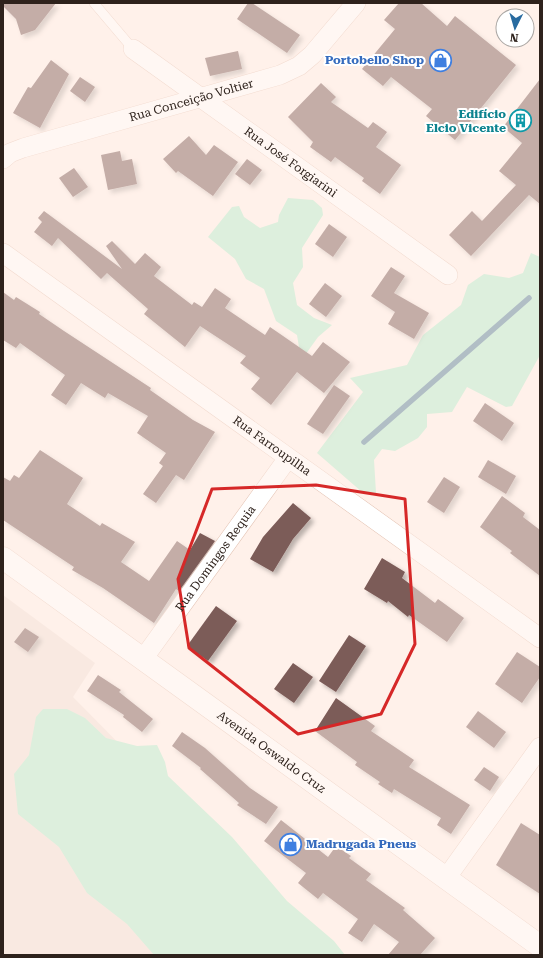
<svg xmlns="http://www.w3.org/2000/svg" width="543" height="958" font-family="'Roboto Serif',serif">
<defs>
<filter id="shadow"><feDropShadow dx="3.5" dy="3.5" stdDeviation="2" flood-color="#0004"/></filter>
</defs>
<rect width="100%" height="100%" fill="#fff1ea"/>
<path fill="#f2e1d8" d="M3 595 95 663 73 697 328 955H3Z"/>
<g fill="#b4edce">
<path d="M288 198 313 200 322 208 323 215 302 248 303 267 293 283 297 305 314 318 332 325 318 337 295 369 299 347 297 335 276 321 264 289 246 279 235 259 208 237 232 207 239 206 244 217 260 228 278 222 279 215Z"/>
<path d="M531 253 540 257V355L512 406 506 407 467 387 452 412 427 414V427L418 438 395 451 382 449 374 460 376 493 362 492 317 453 363 392 350 378 407 365 423 335 461 305 468 285 484 274 509 278 523 273Z"/>
<path d="M43 709H67L85 718 106 738 137 746 157 745 165 762 168 776 232 837 287 901 334 941 345 955H154L127 924 87 893 59 847 18 814 14 774 29 755 36 717Z"/>
</g>
<g fill="none" stroke-linecap="round" stroke-linejoin="round">
<path stroke="#52809a" stroke-width="5.5" d="M364 442 529 298"/>
</g>
<g fill="#7c5b58" filter="url(#shadow)">
<path d="M3 3H56L35 30 21 35 16 19 3 6Z"/>
<path d="M248 3H252L300 35 287 53 237 19Z"/>
<path d="M399 3H421L447 26 455 16 516 65 455 140 426 116 432 109 391 77 383 86 362 69 395 29 384 20Z"/>
<path d="M238 51 242 69 210 76 205 58Z"/>
<path d="M51 60 69 74 40 128 13 113 28 87 31 88Z"/>
<path d="M80 77 95 87 85 102 70 91Z"/>
<path d="M540 79V204L529 195 471 256 449 235 472 211 482 221 516 185 499 171 522 143 503 127Z"/>
<path d="M321 83 336 97 331 102 368 128 373 122 387 132 376 147 401 165 380 194 362 181 364 178 335 157 331 162 310 147 313 142 288 117Z"/>
<path d="M189 136 206 155 214 145 238 162 213 196 178 171 176 173 163 159Z"/>
<path d="M120 151 122 161 132 159 137 184 108 190 101 155Z"/>
<path d="M247 159 262 170 250 185 235 174Z"/>
<path d="M74 168 88 187 73 197 59 178Z"/>
<path d="M44 211 122 269 106 246 112 241 135 264 145 253 161 267 154 276 192 305 194 302 202 307 215 288 231 299 225 308 265 335 270 327 312 356 323 342 350 362 324 393 297 372 271 405 251 389 260 378 240 363 246 356 200 326 185 347 144 314 148 309 107 273 101 279 58 238 52 246 34 232 42 222 38 218Z"/>
<path d="M329 224 347 237 333 257 315 244Z"/>
<path d="M391 267 405 276 394 293 429 313 414 339 388 324 395 312 371 296Z"/>
<path d="M325 283 342 296 326 317 309 304Z"/>
<path d="M3 292 14 300 16 297 40 312 39 314 64 331 151 388 150 390 193 420 215 432 184 480 176 475 156 503 143 494 163 466 159 463 166 453 137 433 148 416 108 393 105 398 81 383 66 405 51 395 65 375 20 343 16 348 3 340Z"/>
<path d="M334 385 350 396 323 434 307 424Z"/>
<path d="M485 403 514 423 502 441 473 421Z"/>
<path d="M40 450 83 478 67 504 100 526 102 523 135 542 121 562 149 581 177 541 190 550 200 533 215 541 179 591 176 589 154 623 103 588 72 570 74 567 3 520V477L10 481 14 475 19 478Z"/>
<path d="M488 460 516 476 506 494 478 477Z"/>
<path d="M444 477 460 487 444 513 427 502Z"/>
<path d="M502 496 525 513 523 517 540 530V576L510 553 512 551 480 527Z"/>
<path d="M293 503 311 518 293 539 273 572 250 559 263 537Z"/>
<path d="M382 558 405 572 402 578 435 603 438 599 464 618 447 642 409 615 408 617 388 601 387 603 364 589Z"/>
<path d="M216 606 237 621 208 661 187 646Z"/>
<path d="M25 628 39 637 28 652 14 642Z"/>
<path d="M349 635 366 646 336 692 319 681Z"/>
<path d="M517 652 540 667V677L522 703 495 684Z"/>
<path d="M293 663 313 677 294 703 274 689Z"/>
<path d="M98 675 121 690 119 692 153 719 142 732 123 717 124 715 87 691Z"/>
<path d="M336 698 375 726 371 731 414 760 409 767 470 805 451 834 437 825 441 818 394 789 392 793 378 784 380 782 355 765 357 762 315 731Z"/>
<path d="M478 711 506 732 494 748 466 727Z"/>
<path d="M182 732 205 748 250 788 278 807 266 824 237 805 239 803 200 769 201 768 172 746Z"/>
<path d="M484 767 499 777 490 791 474 780Z"/>
<path d="M281 820 328 857 336 846 351 856 349 858 371 874 366 880 405 908 403 910 435 938 420 955H388L399 942 374 924 362 942 348 933 358 919 323 893 318 899 298 883 306 873 264 841Z"/>
<path d="M521 823 540 835V894L496 865Z"/>
</g>
<g fill="none" stroke-linecap="round" stroke-linejoin="round">
<defs>
<path id="service" d="M94 3 133 49"/>
<g id="minor">
<path id="s1" d="M133 49 448 275"/>
<path id="s2" d="M3 159 10 153 23 148 280 75 299 66 312 55 356 3"/>
<path id="s3" d="M3 253 540 638"/>
<path id="s4" d="M143 659 288 458"/>
<path d="M447 877 540 747"/>
</g>
<g id="tertiary">
<path id="s5" d="M3 558 540 946"/>
</g>
</defs>
<use href="#service" stroke="#e3c2b2" stroke-width="10"/>
<use href="#minor" stroke="#e3c2b2" stroke-width="20"/>
<use href="#tertiary" stroke="#e3c2b2" stroke-width="23"/>
<use href="#service" stroke="#fff" stroke-width="9"/>
<use href="#minor" stroke="#fff" stroke-width="19"/>
<use href="#tertiary" stroke="#fff" stroke-width="22"/>
</g>
<path d="M0 0H543V958H0ZM316 485 405 499 415 644 381 714 298 734 189 648 178 579 212 489Z" fill="#fff1ea" fill-opacity=".55" fill-rule="evenodd"/>
<path fill="none" stroke="#d62828" stroke-width="3" stroke-linejoin="round" d="M316 485 405 499 415 644 381 714 298 734 189 648 178 579 212 489Z"/>
<defs>
<symbol id="shop-ring" viewBox="-11 -11 22 22"><circle r="9.5" fill="#fff" stroke="#3f7fe0" stroke-width="1.5"/><path d="M-5-2.5h2.3a2.7 3.5 0 0 1 5.4 0H5L5.5 6h-11ZM-1.5-2.5h3a1.5 2.3 0 0 0-3 0Z" fill="#3f7fe0"/></symbol>
<symbol id="building-ring" viewBox="-11 -11 22 22"><circle r="9.5" fill="#fff" stroke="#0f9aa8" stroke-width="1.5"/><path d="M-4-6H4V6H1V3H-1V6H-4ZM-2.5-4.3h1.7v1.8h-1.7ZM.8-4.3h1.7v1.8H.8ZM-2.5-1h1.7V.8h-1.7ZM.8-1h1.7V.8H.8Z" fill="#0f9aa8"/></symbol>
</defs>
<g fill-rule="evenodd">
<use href="#shop-ring" x="428" y="48" width="25" height="25"/>
<use href="#building-ring" x="508" y="108" width="25" height="25"/>
<use href="#shop-ring" x="278" y="832" width="25" height="25"/>
</g>
<g text-anchor="middle" dominant-baseline="central" stroke-width="4" stroke-linejoin="round" paint-order="stroke">
<g font-size="12" font-weight="bold" fill="#366cbe" stroke="#fff" text-anchor="end">
<text x="424" y="60">Portobello Shop</text>
<text x="306" y="844" text-anchor="start">Madrugada Pneus</text>
</g>
<g font-size="12" fill="#2e221c" stroke="#fff">
<text stroke="none"><textPath href="#s2" startOffset="198">Rua Conceição Voltier</textPath></text>
<text stroke="none"><textPath href="#s1" startOffset="194">Rua José Forgiarini</textPath></text>
<text stroke="none"><textPath href="#s3" startOffset="331">Rua Farroupilha</textPath></text>
<text stroke="none"><textPath href="#s4" startOffset="124">Rua Domingos Requia</textPath></text>
<text stroke="none"><textPath href="#s5" startOffset="331">Avenida Oswaldo Cruz</textPath></text>
</g>
<g font-size="12" font-weight="bold" fill="#0d838f" stroke="#fff" text-anchor="end">
<text x="506" y="114">Edifício<tspan x="506" dy="14">Elcio Vicente</tspan></text>
</g>
</g>
<rect width="543" height="958" fill="none" stroke="#2e221c" stroke-width="8"/>
<g transform="translate(515 28) rotate(185)"><circle r="19" fill="#ffffff" stroke="#aba7a4"/>
<path d="M0-3L7 15L0 10L-7 15Z" fill="#286ba0"/>
<text y="-6" font-size="11" font-weight="bold" text-anchor="middle" fill="#2e221c">N</text>
</g>
</svg>
